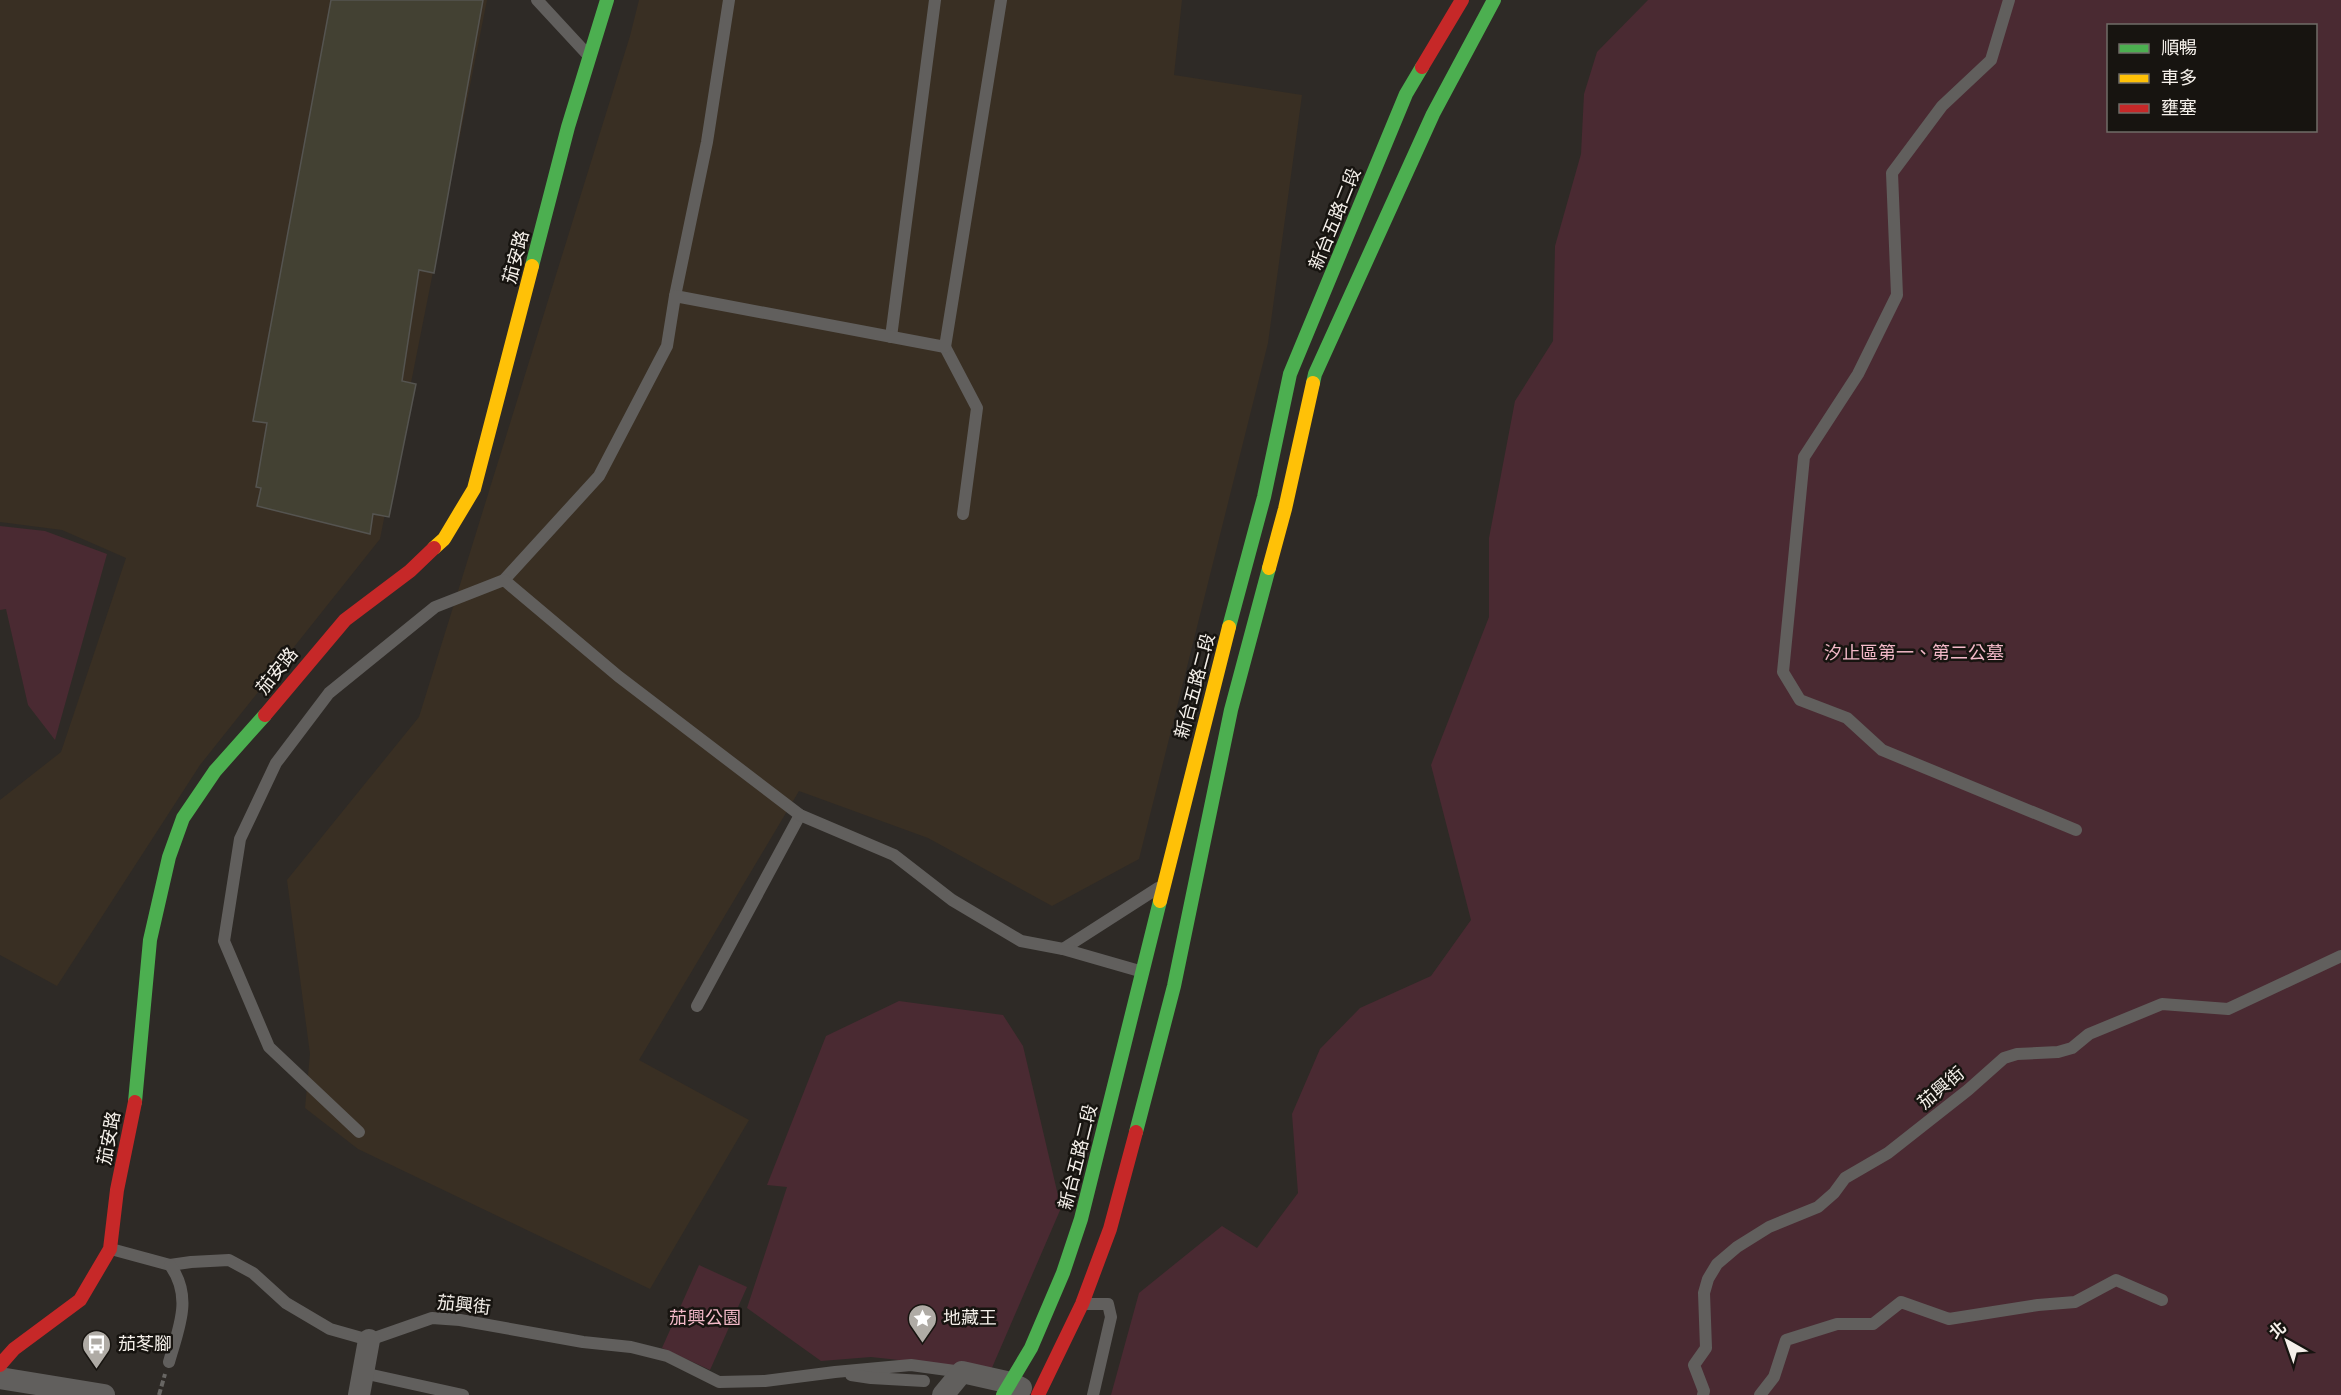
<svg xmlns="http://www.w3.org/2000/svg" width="2341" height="1395" font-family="Karla,'Noto Sans TC',sans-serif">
<rect width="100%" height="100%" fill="#2e2a26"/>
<g fill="#392f23">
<path d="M0 0H487L380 539 200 765 57 986 0 955V800L61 752 126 558 62 530 0 522Z"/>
<path d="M639 0H1182L1174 75 1302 95 1268 343 1139 859 1052 906 928 838 799 791 639 1060 749 1120 650 1289 358 1149 305 1108 310 1054 287 880 419 717 630 36Z"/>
</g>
<g fill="#4a2a32" fill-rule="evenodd">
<path d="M1648 0H2341V1395H1111L1139 1293 1222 1226 1257 1248 1298 1193 1292 1114 1320 1049 1360 1008 1431 976 1471 920 1431 765 1489 617V538L1515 401 1553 341 1555 246 1581 154 1584 94 1597 52ZM2108 26H2316V130H2108Z"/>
<path d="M0 526 45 531 107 554 55 740 28 705 6 609 0 610Z"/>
<path d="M899 1001 1003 1015 1023 1046 1061 1208 991 1370 871 1357 821 1361 747 1308 787 1187 767 1185 826 1036Z"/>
<path d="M699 1265 747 1287 710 1370 662 1348Z"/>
</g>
<path fill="#434133" stroke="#555450" stroke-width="1.5" d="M331 0H483L434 273 419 270 402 381 416 384 389 517 373 514 370 534 257 506 261 488 256 487 267 423 253 421Z"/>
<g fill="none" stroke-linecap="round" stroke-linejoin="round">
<path stroke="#686663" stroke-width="4" stroke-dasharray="6 3" stroke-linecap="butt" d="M159 1395 165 1374"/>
<g stroke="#615f5d" stroke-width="12">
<path d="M537 0 587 54"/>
<path d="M2009 0 1991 60 1942 106 1892 173 1897 295 1858 374 1804 457 1783 672 1800 700 1847 718 1882 750 2076 830"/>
<path d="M675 296 707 142 729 0"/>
<path d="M891 337 935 0"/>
<path d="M945 347 977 408 963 514"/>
<path d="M504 580 599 476 667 346 675 296 945 347 1001 0"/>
<path d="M1063 949 1158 888"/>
<path d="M697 1006 800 815"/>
<path d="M359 1132 269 1047 224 941 240 839 276 763 329 693 435 607 504 580 618 676 800 815 894 855 952 900 1021 941 1063 949 1143 972"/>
<path d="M111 1249 170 1265 191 1262 229 1260 253 1273 286 1303 330 1329 369 1340 432 1318 460 1320 583 1342 631 1347 667 1356 719 1382 765 1381 835 1372 911 1365 962 1372"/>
<path d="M1083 1304H1108L1111 1317 1093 1395"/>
<path d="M169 1362C179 1327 193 1297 170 1265"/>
<path d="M363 1373 463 1395"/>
<path d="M851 1375 871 1378 924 1381"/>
<path d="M1703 1395 1704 1391 1694 1365 1706 1348 1704 1293 1708 1279 1717 1264 1737 1247 1769 1227 1818 1207 1834 1193 1845 1178 1888 1153 1968 1090 2004 1058 2017 1054 2058 1052 2072 1048 2089 1034 2162 1004 2228 1009 2341 956"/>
<path d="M1760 1395 1774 1377 1786 1340 1837 1324H1873L1901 1302 1949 1319 2038 1305 2075 1302 2116 1280 2162 1300"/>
</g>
<g stroke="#615f5d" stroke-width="22">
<path d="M0 1378 104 1395"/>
<path d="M359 1395 369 1340"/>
<path d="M943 1395 962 1372 1011 1383 1021 1388"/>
</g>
<g stroke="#4caf50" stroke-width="14">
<path d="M532 266 568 127 607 0"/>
<path d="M1313 383 1315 374 1433 114 1494 0"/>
<path d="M1229 627 1264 497 1290 374 1406 94 1422 67"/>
<path d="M135 1102 150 940 169 857 183 818 215 771 265 715"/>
<path d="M1136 1132 1174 986 1231 710 1269 568"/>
<path d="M1003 1395 1031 1348 1063 1273 1081 1219 1160 901"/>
</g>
<g stroke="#ffc107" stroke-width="14">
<path d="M434 548 444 539 474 489 532 266"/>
<path d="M1269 568 1285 509 1313 383"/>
<path d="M1160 901 1229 627"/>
</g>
<g stroke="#c62828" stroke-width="14">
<path d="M1422 67 1462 0"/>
<path d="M265 715 345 620 410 571 434 548"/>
<path d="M0 1365 14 1349 80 1300 110 1249 117 1190 135 1102"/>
<path d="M1038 1395 1082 1304 1110 1229 1136 1132"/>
</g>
</g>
<defs>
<symbol id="sight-pin" viewBox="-11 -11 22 30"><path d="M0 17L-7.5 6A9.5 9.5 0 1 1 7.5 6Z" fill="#afaba5" stroke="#171410"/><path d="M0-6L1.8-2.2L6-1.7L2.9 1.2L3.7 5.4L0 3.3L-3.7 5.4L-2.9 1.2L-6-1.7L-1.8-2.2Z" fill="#fff"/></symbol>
<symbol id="bus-pin" viewBox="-11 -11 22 30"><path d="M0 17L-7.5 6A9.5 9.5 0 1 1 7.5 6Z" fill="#afaba5" stroke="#171410"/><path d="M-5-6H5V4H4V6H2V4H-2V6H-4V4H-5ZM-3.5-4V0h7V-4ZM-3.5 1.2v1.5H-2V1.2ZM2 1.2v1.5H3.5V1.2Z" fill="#fff"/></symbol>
</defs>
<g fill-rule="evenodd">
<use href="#sight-pin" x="906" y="1302" width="33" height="45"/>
<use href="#bus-pin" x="80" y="1328" width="33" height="45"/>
</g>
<g text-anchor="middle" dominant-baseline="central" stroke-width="5" stroke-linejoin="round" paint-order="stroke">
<g font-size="18" fill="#f5f0ea" stroke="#171410">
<text transform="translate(1335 219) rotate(-68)">新台五路二段</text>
<text transform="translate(516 257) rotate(-75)">茄安路</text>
<text transform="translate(277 671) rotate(-51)">茄安路</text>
<text transform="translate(1195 686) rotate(-75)">新台五路二段</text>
<text transform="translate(1941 1088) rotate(-40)">茄興街</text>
<text transform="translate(109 1138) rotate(-79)">茄安路</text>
<text transform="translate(1078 1157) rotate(-76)">新台五路二段</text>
<text transform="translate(464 1305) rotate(6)">茄興街</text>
</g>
<g font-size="18" fill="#f3b9c8" stroke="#171410">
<text x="1914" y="653">汐止區第一、第二公墓</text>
<text x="705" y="1318">茄興公園</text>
</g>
<g font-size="18" fill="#f5f0ea" stroke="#171410" text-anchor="start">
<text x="943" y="1318">地藏王</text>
<text x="118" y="1344">茄苳腳</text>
</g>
</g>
<rect x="2107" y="24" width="210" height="108" fill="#171410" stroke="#706c67" stroke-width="1.5"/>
<rect x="2119" y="44" width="30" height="9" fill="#4caf50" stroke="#706c67" stroke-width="1.5"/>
<text x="2161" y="54" font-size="18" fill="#f5f0ea">順暢</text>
<rect x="2119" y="74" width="30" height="9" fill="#ffc107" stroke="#706c67" stroke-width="1.5"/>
<text x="2161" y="84" font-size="18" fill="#f5f0ea">車多</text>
<rect x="2119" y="104" width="30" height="9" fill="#c62828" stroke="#706c67" stroke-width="1.5"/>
<text x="2161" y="114" font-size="18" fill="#f5f0ea">壅塞</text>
<g transform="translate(2287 1341) rotate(320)" stroke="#171410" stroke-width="4.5" paint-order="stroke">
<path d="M0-4.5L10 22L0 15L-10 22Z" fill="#f5f0ea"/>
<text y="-9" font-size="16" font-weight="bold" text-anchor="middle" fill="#f5f0ea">北</text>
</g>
</svg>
